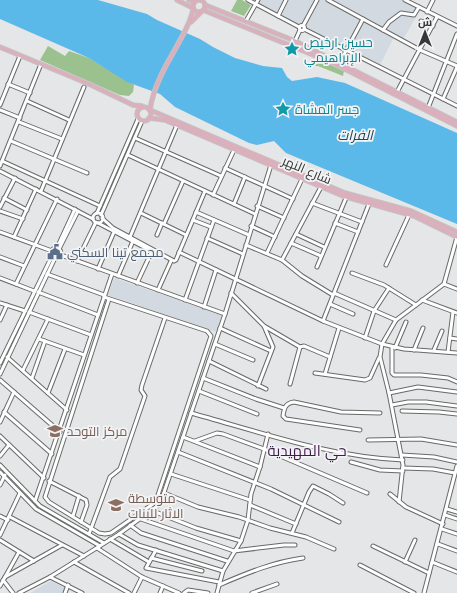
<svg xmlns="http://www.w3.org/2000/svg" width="457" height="593" font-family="Helvetica,Cairo,sans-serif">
<rect width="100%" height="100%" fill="#e5e6e7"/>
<g fill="#d2d9e0">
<path d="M251 0H404L420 10 402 41 394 37 378 69Z"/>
<path d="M114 278 222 315 216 332 108 295Z"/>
<path d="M51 581 65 588 62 593H30Z"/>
</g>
<g fill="#9bc28e">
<path d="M237 0H242L251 5 244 16 231 11Z"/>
<path d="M48 46 65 56 69 51 89 58 134 85 133 92 129 96 120 95 40 60Z"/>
<path d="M317 59 344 71 343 76 318 66H314Z"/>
</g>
<path fill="#5bb9e9" d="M0 0H98L147 14 157 20 200 39 213 47 235 58 263 66 282 68 287 77 292 81 317 77 345 83 457 133V224L286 153 274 141 257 145 249 143 175 107 160 94 127 82 89 58 0 19Z"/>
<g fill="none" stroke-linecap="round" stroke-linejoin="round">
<defs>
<g id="minor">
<path d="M248 0 299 27"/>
<path d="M328 0 420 50 457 66"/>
<path d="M405 0 457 26"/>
<path d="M427 12 433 0"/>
<path d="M278 16 286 0"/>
<path d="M246 21 258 0"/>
<path d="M421 21 433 26"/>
<circle cx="302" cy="28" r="2.5"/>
<path d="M303 26 317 0"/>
<path d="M304 29 457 106"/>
<path d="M383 30 389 22 401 13 414 15 419 7"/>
<path d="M295 41 300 30"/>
<path d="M340 62 363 19"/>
<path d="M8 84 30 93"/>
<path d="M397 92 437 17"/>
<path d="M443 99 457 67"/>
<path d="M27 101 69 120"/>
<path d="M0 105 20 56"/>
<path d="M428 108 457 34"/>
<path d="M0 110 20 118"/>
<path d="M19 122 62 139"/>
<path d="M135 138 221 176"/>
<path d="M11 141 87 173"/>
<path d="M128 155 255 214"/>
<path d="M2 161 100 206"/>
<path d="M0 166 41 64"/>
<path d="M225 168 293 199"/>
<path d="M0 171 93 219"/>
<path d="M41 191 84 87"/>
<path d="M213 195 234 150"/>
<path d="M4 198 27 210"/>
<path d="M312 203 362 222"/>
<path d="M234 204 245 177"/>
<path d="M257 206 284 218"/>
<path d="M0 207 15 178"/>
<path d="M0 211 23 219"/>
<path d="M196 212 249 235"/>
<path d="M97 213 138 119"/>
<path d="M141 213 186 235"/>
<circle cx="98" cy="218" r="5"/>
<path d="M101 215 142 121"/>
<path d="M102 218 113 228 174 261 176 260 205 191"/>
<path d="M193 220 211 227"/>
<path d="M98 223 155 253"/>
<path d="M335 223 358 232"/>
<path d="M164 224 183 181"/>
<path d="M251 226 275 237"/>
<path d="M0 232 52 251"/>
<path d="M296 234 324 247"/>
<path d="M157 235 162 223"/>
<path d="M14 237 36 189"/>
<path d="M130 237 177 125"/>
<path d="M207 238 243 254"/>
<path d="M291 243 321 256"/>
<path d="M246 245 282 260 302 276 333 295"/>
<path d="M57 248 75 209"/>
<circle cx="56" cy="253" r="5"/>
<path d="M59 249 78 211"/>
<path d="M179 252 323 321 382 344 404 349 457 353"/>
<path d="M267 253 302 179"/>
<path d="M61 255 225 314"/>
<path d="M0 257 24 266"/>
<path d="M282 260 321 187"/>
<path d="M77 261 96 222"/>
<path d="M386 265 409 215"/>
<path d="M317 267 346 198"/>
<path d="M98 269 114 232"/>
<path d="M352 273 384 285 416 305"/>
<path d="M47 274 104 295"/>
<path d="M118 276 133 241"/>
<path d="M0 278 34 291"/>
<path d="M137 283 152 251"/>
<path d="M16 284 57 199"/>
<path d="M444 284 457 289"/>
<path d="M158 290 171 261"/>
<path d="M38 292 98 315"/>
<path d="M231 293 264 326 300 347 304 346 330 357"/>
<path d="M334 293 396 320"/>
<path d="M104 297 207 331 211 336 157 498 153 504 111 533 105 534 99 533 49 502 45 497 109 299"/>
<path d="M185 300 214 220"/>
<path d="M422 300 457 313"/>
<path d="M0 303 25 311"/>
<path d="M330 304 353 314"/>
<path d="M204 307 216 270"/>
<path d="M29 312 91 335"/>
<path d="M0 320 7 305"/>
<path d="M323 321 369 204"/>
<path d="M220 328 271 351"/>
<path d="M365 338 374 311 389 288"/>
<path d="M450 338 457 339"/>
<path d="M39 339 84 355"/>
<path d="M215 344 253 360"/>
<path d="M392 347V373L394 375H421L448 378 457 382"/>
<path d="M395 348 406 322"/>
<path d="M414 350 423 328"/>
<path d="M434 350 442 331"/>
<path d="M448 352 453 312"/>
<path d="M7 357 67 410"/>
<path d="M209 361 266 389"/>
<path d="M0 363 52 256"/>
<path d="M23 370 48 319"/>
<path d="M315 373 365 380 370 378 379 358"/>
<path d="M0 374 55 258"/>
<path d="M325 374 339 328"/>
<path d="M32 378 45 341"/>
<path d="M203 378 256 399 284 408"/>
<path d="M0 380 60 432"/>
<path d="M290 384 300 347"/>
<path d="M258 386 273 347 264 326"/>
<path d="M199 391 257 414"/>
<path d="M48 393 65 349"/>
<path d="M389 393 418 387 457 392"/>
<path d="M392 405 408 402H426L457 406"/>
<path d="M402 411 439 412 457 414"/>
<path d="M4 412 52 454"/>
<path d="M191 413C260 432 330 457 403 460"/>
<path d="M0 422 14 392"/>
<path d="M360 430 286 419 283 416C284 409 285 403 294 402L341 412 380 413"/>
<path d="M0 436 44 478"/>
<path d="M183 437 260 467"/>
<path d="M368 440 421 439 457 445"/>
<path d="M195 441 217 433 223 434 264 449 367 493"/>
<path d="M178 452 271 489 339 522"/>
<path d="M402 455 434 457 457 462"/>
<path d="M0 456 9 445"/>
<path d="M351 462 380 470 403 471"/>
<path d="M0 465 40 506 104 543"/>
<path d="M403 468 433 469 455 473"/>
<path d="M0 472 36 509 100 546"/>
<path d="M171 474 250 500"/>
<path d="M49 481 86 500 87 505 81 522"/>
<path d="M0 485 5 475"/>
<path d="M164 493 198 507 239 517 270 528 306 537 334 549"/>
<path d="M390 494 406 507 443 524"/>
<path d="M35 501 112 274"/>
<path d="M399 502 403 465 389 393 380 357 382 344 396 320 444 284 457 237"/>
<path d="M250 505 296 524"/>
<path d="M447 509 457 512"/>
<path d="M153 511 196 528 241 541"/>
<path d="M445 515 457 519"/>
<path d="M0 516 8 520"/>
<path d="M73 516 79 496"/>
<path d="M10 517 84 556"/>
<path d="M141 519 234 551 284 545H295"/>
<path d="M130 525 141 533 227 561"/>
<path d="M442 529 457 534"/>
<path d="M292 533 309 492 313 486 329 494 343 503"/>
<path d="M89 534 110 477 120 469 145 396 141 390 142 385 165 318"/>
<path d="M119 534 138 545 223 571"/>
<path d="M0 535 20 493"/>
<path d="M110 539 149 562"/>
<path d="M0 540 34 561"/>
<path d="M438 544 457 551"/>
<path d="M373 546 429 573"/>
<path d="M97 548 142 577 179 593"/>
<path d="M156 550 146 568 219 582"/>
<path d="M151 558 202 571"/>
<path d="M74 562 129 593"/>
<path d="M405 562 415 540"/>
<path d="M432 562 457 572"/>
<path d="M360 565 414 593"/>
<path d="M5 577 62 545"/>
<path d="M50 577 82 593"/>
<path d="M3 580 13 593"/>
<path d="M219 585C247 573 273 562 303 558"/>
<path d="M0 586 19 552"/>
<path d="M19 593 50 577 119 534 160 504 225 314 271 165"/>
<path d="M65 593 68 585"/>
<path d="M134 593 142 577"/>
<path d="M160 593 163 586"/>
<path d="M184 593 188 590 208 593"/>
<path d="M217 593 223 571 241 541 248 520 251 494 260 467 268 434"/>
<path d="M252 593 277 584"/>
<path d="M424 593 457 466"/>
</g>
<g id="major">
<path d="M177 0 193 8"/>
<path d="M189 0 195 2"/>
<circle cx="199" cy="6" r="6"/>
<path d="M205 5 295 41 457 122"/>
<path d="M203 10 333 63 457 126"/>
<path d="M191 22 201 12"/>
<path d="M0 47 89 84 133 105 142 106"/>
<circle cx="144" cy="114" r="7"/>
<path d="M150 110 345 193 411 211 457 232"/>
<path d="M150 110C153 87 166 65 177 46 183 34 191 23 193 9"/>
<path d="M149 118 165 120 343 196 414 216 457 237"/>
</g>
</defs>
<use href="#minor" stroke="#686969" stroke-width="5"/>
<use href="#major" stroke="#c3c3c3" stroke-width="5.5"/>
<use href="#minor" stroke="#fff" stroke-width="3"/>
<use href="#major" stroke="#dbafbc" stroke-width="3.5"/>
</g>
<defs>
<symbol id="sight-bare" viewBox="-9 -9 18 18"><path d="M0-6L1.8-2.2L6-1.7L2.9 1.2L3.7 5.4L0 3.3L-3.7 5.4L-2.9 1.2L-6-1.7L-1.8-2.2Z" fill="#0f9aa8" stroke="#f2f3f4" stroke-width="2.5" paint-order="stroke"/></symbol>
<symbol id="civic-bare" viewBox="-9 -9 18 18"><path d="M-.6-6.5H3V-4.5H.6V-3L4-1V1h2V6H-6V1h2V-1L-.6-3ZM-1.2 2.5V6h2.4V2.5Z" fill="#5c6f8a" stroke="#f2f3f4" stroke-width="2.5" paint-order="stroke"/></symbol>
<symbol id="school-bare" viewBox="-9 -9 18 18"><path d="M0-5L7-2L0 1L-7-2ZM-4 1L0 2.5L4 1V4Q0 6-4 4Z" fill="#8d6e63" stroke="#f2f3f4" stroke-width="2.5" paint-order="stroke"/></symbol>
</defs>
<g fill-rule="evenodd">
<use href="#sight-bare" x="281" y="38" width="22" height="22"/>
<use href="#sight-bare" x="272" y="98" width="22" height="22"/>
<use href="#civic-bare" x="44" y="241" width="22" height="22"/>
<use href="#school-bare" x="44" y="420" width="22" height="22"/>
<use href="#school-bare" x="105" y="494" width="22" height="22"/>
</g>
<g text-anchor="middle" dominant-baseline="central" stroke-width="3.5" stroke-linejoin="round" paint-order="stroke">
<g font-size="13" fill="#0d838f" stroke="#f2f3f4" text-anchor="start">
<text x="304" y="42">حسين ارخيص<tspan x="304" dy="15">الإبراهيمي</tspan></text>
<text x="295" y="109">جسر المشاة</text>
</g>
<g font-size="13" fill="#363737" stroke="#f2f3f4">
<text transform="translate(307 170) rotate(23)">شارع النهر</text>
</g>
<g font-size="13" fill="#4e5e75" stroke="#f2f3f4" text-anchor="start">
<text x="67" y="252">مجمع تينا السكني</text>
</g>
<g font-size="13" fill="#785e54" stroke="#f2f3f4" text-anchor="start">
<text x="67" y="431">مركز التوحد</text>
<text x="128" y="498">متوسطة<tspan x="128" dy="15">الاثار للبنات</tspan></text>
</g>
<g font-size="14" font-style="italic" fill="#1d465a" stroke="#f2f3f4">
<text x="355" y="135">الفرات</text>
</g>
<g font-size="15" fill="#42194e" stroke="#f2f3f4">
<text x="307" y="450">حي المهيدية</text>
</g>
</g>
<g transform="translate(425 32)" stroke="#f2f3f4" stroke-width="3" paint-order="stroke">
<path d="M0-3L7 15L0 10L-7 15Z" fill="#363737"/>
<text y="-6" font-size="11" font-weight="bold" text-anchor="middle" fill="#363737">ش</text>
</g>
</svg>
